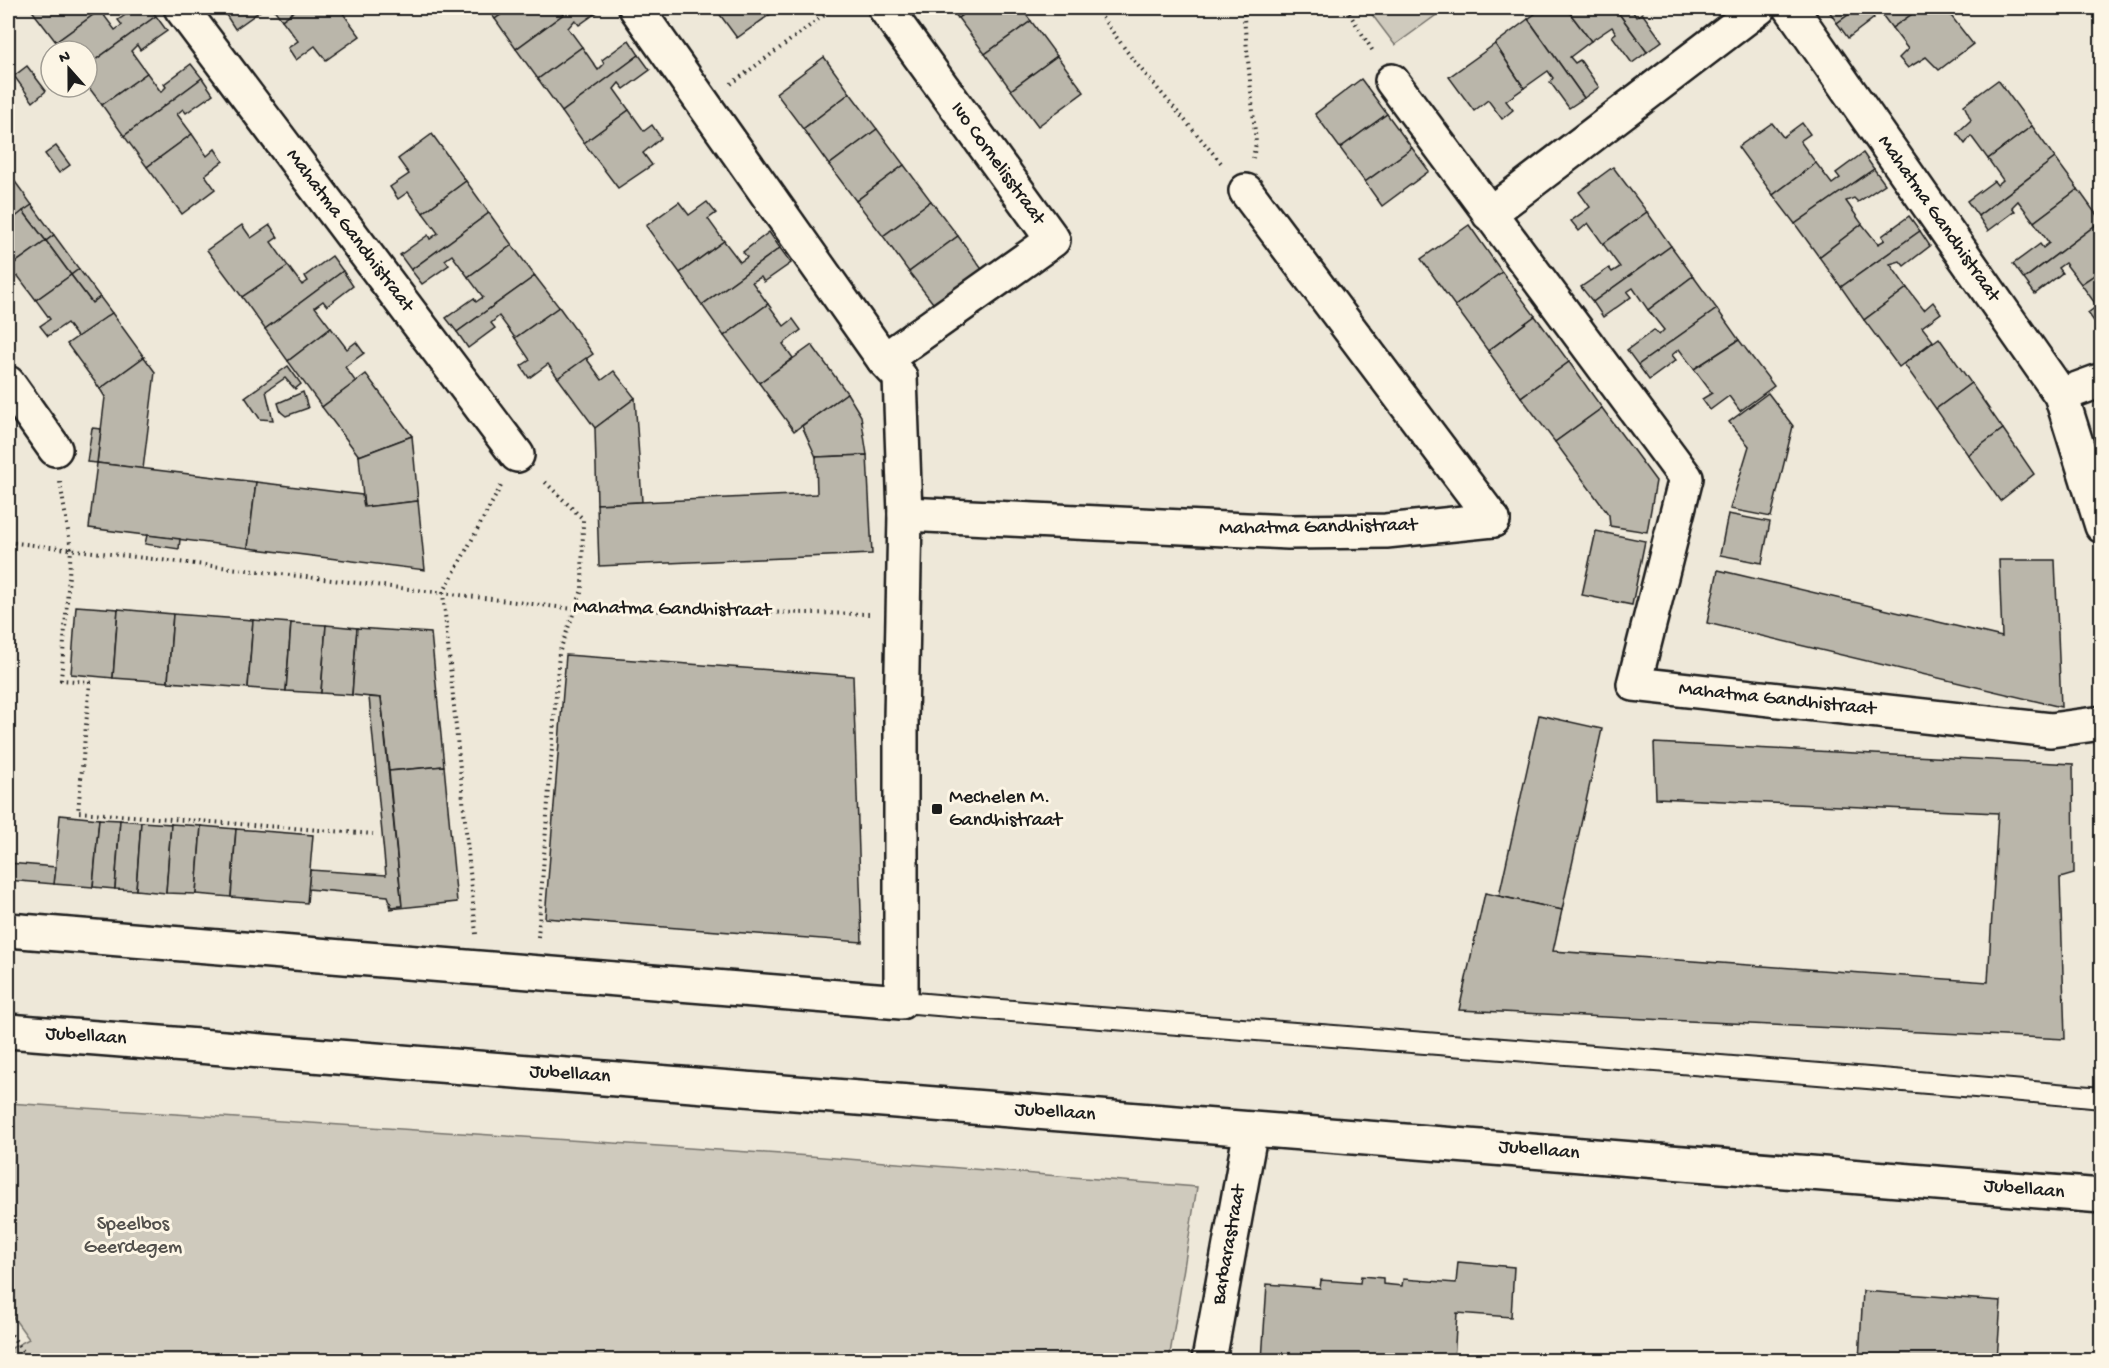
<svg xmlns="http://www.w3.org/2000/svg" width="2109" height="1368" font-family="'Gochi Hand',sans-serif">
<rect width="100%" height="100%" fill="#eee8d9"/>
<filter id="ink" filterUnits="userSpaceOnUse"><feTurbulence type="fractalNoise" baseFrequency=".0167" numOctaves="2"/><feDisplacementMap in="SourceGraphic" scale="12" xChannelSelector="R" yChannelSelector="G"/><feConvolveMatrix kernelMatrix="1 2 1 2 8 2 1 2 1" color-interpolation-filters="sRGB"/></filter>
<g filter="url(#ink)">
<g fill="#cfcabd" stroke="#76736c" stroke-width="1.5">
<path d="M1367 8H1446L1395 45Z"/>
<path d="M8 1103 810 1156 1197 1187 1169 1360H8V1350L29 1339 8 1310Z"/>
</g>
<g fill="#bab6aa" stroke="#1c1c1c" stroke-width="1.5">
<path d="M30 8H99L100 10 56 42Z"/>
<path d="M136 8H150L156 16 87 66V51H62L56 42 100 10 115 30 122 25 118 20Z"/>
<path d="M236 8H262L263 9 235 29 226 15Z"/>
<path d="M273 8H299L282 20Z"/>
<path d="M299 8H339L360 36 326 60 315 46 296 60 288 48 298 41 282 20Z"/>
<path d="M486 8H511L495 19Z"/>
<path d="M511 8H572L516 49 495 19Z"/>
<path d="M572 8H603L579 25 575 20 568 28 582 47 538 79 516 49Z"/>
<path d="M715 8H779L737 38Z"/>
<path d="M950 8H973L958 18Z"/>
<path d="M973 8H1021L1031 21 985 54 958 18Z"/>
<path d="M1543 8H1566L1591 41 1570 57 1575 63 1580 60 1599 87 1584 98 1528 19Z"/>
<path d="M1566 8H1615L1647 52 1632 63 1612 36 1616 33 1612 27 1591 41Z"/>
<path d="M1615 8H1635L1632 10 1636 17 1642 13 1662 41 1647 52Z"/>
<path d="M1827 8H1858L1837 23Z"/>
<path d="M1858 8H1875L1870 12 1874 18 1848 38 1837 23Z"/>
<path d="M1877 8H1921L1892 28Z"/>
<path d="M1921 8H1945L1973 44 1939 70 1926 57 1908 68 1899 58 1908 49 1892 28Z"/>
<path d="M156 16 167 31 140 50 137 45 131 51 147 73 102 105 87 85V66Z"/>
<path d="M1528 19 1584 98 1569 108 1550 82 1553 78 1548 71 1524 88 1495 44Z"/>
<path d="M1031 21 1057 56 1011 90 985 54Z"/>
<path d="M629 40 639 55 562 112 538 79 582 47 598 70 604 64 602 60Z"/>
<path d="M1495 44 1524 88 1506 101 1513 110 1502 119 1488 100 1474 111 1449 77Z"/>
<path d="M639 55 650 70 624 89 619 83 614 89 629 110 584 143 562 112Z"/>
<path d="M1057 56 1084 92 1038 126 1011 90Z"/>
<path d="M824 57 850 93 803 129 776 93Z"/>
<path d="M191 64 202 78 124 136 102 105 147 73 161 92 166 87 164 84Z"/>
<path d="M27 66 46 91 33 102 14 76Z"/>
<path d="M202 78 213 94 186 113 183 109 177 114 192 134 147 167 124 136Z"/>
<path d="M1361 79 1387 114 1340 148 1315 114Z"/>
<path d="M1998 80 2032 126 1988 159 1971 136 1965 144 1957 133 1971 120 1964 105Z"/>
<path d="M850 93 877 129 829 165 803 129Z"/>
<path d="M629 110 644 131 652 125 661 138 643 153 652 165 618 188 584 143Z"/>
<path d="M1387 114 1412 148 1365 182 1340 148Z"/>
<path d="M1772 123 1783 137 1802 123 1810 134 1800 141 1816 163 1773 195 1738 147Z"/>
<path d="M2032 126 2055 158 1978 216 1967 201 1994 181 1997 185 2003 180 1988 159Z"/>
<path d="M877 129 904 165 856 201 829 165Z"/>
<path d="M192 134 207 156 215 149 223 161 205 175 215 189 182 214 147 167Z"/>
<path d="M432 134 466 181 423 213 408 192 398 199 390 187 409 174 398 159Z"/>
<path d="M56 146 70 165 59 173 45 154Z"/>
<path d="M1412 148 1429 171 1382 206 1365 182Z"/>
<path d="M1863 153 1874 169 1795 224 1773 195 1816 163 1832 184 1840 178 1836 173Z"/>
<path d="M2055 158 2078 189 2034 222 2018 201 2012 207 2015 211 1988 231 1978 216Z"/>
<path d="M904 165 931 201 883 236 856 201Z"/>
<path d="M1613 167 1647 212 1603 244 1588 223 1579 231 1571 221 1590 207 1579 192Z"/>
<path d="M1874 169 1885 184 1858 202 1854 198 1846 201 1862 224 1819 257 1795 224Z"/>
<path d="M8 172 32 205 8 223Z"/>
<path d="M466 181 489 213 411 270 400 255 428 235 430 239 438 233 423 213Z"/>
<path d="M2078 189 2101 221 2024 279 2013 264 2040 244 2043 248 2049 243 2034 222Z"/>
<path d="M931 201 958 236 909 272 883 236Z"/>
<path d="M679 202 689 215 707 202 716 213 708 219 724 241 680 273 646 226Z"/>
<path d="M32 205 54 235 46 241 23 211Z"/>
<path d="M23 211 46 241 8 268V223Z"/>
<path d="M1647 212 1671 246 1593 302 1581 287 1609 268 1612 272 1620 267 1603 244Z"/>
<path d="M489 213 512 245 468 277 452 255 445 260 449 265 422 284 411 270Z"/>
<path d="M1909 216 1920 231 1841 287 1819 257 1862 224 1878 244 1885 240 1882 236Z"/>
<path d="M2101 221 2102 270 2081 284 2065 263 2058 268 2062 273 2035 294 2024 279Z"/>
<path d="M242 225 251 238 270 225 278 237 271 242 288 266 242 297 207 250Z"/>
<path d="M1469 225 1502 272 1455 306 1421 259Z"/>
<path d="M1920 231 1930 246 1904 266 1900 261 1890 264 1907 288 1864 320 1841 287Z"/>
<path d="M769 232 780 248 702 305 680 273 724 241 740 262 747 257 743 252Z"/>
<path d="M54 235 79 269 71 275 46 241Z"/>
<path d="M958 236 984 272 936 307 909 272Z"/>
<path d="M46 241 71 275 36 300 18 276 10 282 13 287 8 291V268Z"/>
<path d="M512 245 535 276 457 332 446 318 474 298 476 302 483 297 468 277Z"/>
<path d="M1671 246 1693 276 1648 310 1633 288 1627 292 1631 297 1603 317 1593 302Z"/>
<path d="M780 248 791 263 764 282 761 277 752 282 768 304 724 336 702 305Z"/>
<path d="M332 256 343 271 265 329 242 297 288 266 302 285 308 281 305 276Z"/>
<path d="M79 269 100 297 92 303 71 275Z"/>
<path d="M2102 270V320L2096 324 2088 313 2097 306 2081 284Z"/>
<path d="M343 271 353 286 327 306 323 301 315 307 331 328 288 361 265 329Z"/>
<path d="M1502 272 1535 316 1488 351 1455 306Z"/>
<path d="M71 275 92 303 100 297 112 313 78 338 67 323 48 336 40 326 50 319 36 300Z"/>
<path d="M535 276 559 307 515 338 499 316 491 323 495 328 468 348 457 332Z"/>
<path d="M1693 276 1717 309 1638 365 1627 350 1654 330 1659 335 1664 330 1648 310Z"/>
<path d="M1907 288 1924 310 1933 302 1941 313 1922 327 1933 341 1899 367 1864 320Z"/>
<path d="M768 304 784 326 793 319 801 330 783 344 793 358 759 383 724 336Z"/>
<path d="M559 307 593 354 558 378 548 364 529 378 521 366 530 360 515 338Z"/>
<path d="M1717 309 1739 340 1694 369 1679 349 1672 355 1676 360 1649 380 1638 365Z"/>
<path d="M112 313 144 357 100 389 67 344Z"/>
<path d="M1535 316 1569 362 1521 397 1488 351Z"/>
<path d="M331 328 347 349 356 342 364 353 345 367 356 382 322 407 288 361Z"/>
<path d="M1939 338 1971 383 1936 409 1904 364Z"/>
<path d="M1739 340 1774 386 1740 411 1729 396 1710 410 1702 399 1712 393 1694 369Z"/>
<path d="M812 345 847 393 794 431 759 383Z"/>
<path d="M144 357 155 372 143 469 97 463 105 397 100 389Z"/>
<path d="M586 358 602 380 614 371 635 398 595 428 558 378Z"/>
<path d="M1569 362 1602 408 1555 442 1521 397Z"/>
<path d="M288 366 301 384 295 389 285 378 266 391 273 420 260 419 245 397Z"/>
<path d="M366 374 412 436 359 456 322 407Z"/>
<path d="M1971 383 2003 429 1968 455 1936 409Z"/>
<path d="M303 392 308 408 286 416 281 412 278 403Z"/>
<path d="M847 393 861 416 867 455 816 457 802 426Z"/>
<path d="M1768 393 1793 426 1771 517 1730 509 1749 446 1729 422Z"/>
<path d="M635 398 642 502 597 504 595 428Z"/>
<path d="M1602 408 1656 481 1647 532 1610 526 1609 515 1555 442Z"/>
<path d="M92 428 101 429 97 463 87 462Z"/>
<path d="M2003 429 2034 474 2000 501 1968 455Z"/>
<path d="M412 436 418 501 364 507 359 456Z"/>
<path d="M867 455 872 554 599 566 597 504 817 494 816 457Z"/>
<path d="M97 463 256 482 248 548 89 528Z"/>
<path d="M256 482 362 495 364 507 418 501 425 570 248 548Z"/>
<path d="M1728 514 1770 522 1762 563 1720 555Z"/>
<path d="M1596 531 1645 541 1632 605 1582 595Z"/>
<path d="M147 535 180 539 179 549 145 544Z"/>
<path d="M1999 560H2055L2061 707 1707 623 1718 570 2002 637Z"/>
<path d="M8 601H12L10 635H8Z"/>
<path d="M76 606 118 609 113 678 71 674Z"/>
<path d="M118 609 173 614 168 682 113 678Z"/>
<path d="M173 614 253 620 248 688 168 682Z"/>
<path d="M253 620 291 623 286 691 248 688Z"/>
<path d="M291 623 326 625 321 693 286 691Z"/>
<path d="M326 625 357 628 352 695 321 693Z"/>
<path d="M357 628 431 633 444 766 389 771 381 698 352 695Z"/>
<path d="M566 655 853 676 862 942 545 918Z"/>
<path d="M369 697 381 698 402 906 392 907 388 896 308 889 310 870 386 875Z"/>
<path d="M1539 715 1602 729 1562 910 1499 896Z"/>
<path d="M1654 743 2073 764 2074 874 2060 878 2065 1039 1459 1010 1485 893 1562 910 1553 951 1988 982 1998 813 1656 798Z"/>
<path d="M444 766 457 902 390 909 389 904 392 907 402 906 389 771Z"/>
<path d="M60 815 99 819 93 887 54 884Z"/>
<path d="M99 819 120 820 115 889 93 887Z"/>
<path d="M120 820 141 822 136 890 115 889Z"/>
<path d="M141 822 171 824 166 893 136 890Z"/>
<path d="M171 824 201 826 196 894 166 893Z"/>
<path d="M201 826 236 829 231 897 196 894Z"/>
<path d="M236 829 313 835 307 903 231 897Z"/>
<path d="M8 863 56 867 54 884 8 880Z"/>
<path d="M1458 1262 1514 1267 1511 1317 1457 1313 1454 1360H1262L1267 1284 1320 1288 1321 1280 1360 1283 1361 1276 1383 1278V1284L1402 1286 1403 1279 1456 1283Z"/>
<path d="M1863 1291 2001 1301 1997 1360H1859Z"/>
</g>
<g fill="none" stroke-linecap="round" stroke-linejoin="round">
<defs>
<path id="service" d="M901 1002C1301 1035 1702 1062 2102 1098"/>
<g id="minor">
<path d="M181 8 517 455"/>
<path d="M1791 8 2061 395 2102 526"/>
<path d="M1392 81 1686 478 1634 684 2051 730 2102 723"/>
<path d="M1246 191 1493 520"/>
<path d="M1489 214 1759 8"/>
<path d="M884 360 1053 240 885 8"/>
<path d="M8 383 55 449"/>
<path d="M2061 395 2102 380"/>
<path d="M905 514 1288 532 1386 531 1493 520"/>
<path d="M8 930 901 1002V719L905 514 900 377 884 360 636 8"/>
<path d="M1209 1360 1251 1129"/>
</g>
<path id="secondary" d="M8 1031 2102 1196"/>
</defs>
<use href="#service" stroke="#1c1c1c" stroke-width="24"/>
<use href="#minor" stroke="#1c1c1c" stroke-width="38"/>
<use href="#secondary" stroke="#1c1c1c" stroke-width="38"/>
<g stroke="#1c1c1c" stroke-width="4" stroke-dasharray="1.5 4.5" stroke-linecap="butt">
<path d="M1095 8 1134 61 1223 165"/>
<path d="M1243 8 1256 143 1253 158"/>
<path d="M1346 8 1374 53"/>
<path d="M731 84 834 8"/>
<path d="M60 482 71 549 61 680 90 682 78 812 373 834"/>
<path d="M8 542 443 593 501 486"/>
<path d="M476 934 443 593 573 609 869 614"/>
<path d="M538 937 559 653 582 590 583 519 543 480"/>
<path d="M8 1330 29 1360"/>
<path d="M15 1360 23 1352"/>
</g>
<use href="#service" stroke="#fcf5e5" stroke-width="20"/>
<use href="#minor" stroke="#fcf5e5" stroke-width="33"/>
<use href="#secondary" stroke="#fcf5e5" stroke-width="33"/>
</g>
</g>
<rect fill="#1c1c1c" stroke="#fcf5e5" stroke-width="2" x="931" y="803" width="12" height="12" rx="3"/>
<g text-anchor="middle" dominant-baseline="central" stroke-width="6" stroke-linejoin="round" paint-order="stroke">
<g font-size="20" fill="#1c1c1c" stroke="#fcf5e5">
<text transform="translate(997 164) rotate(54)">Ivo Cornelisstraat</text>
<text transform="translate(1938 219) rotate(55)">Mahatma Gandhistraat</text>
<text transform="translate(349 231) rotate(53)">Mahatma Gandhistraat</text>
<text transform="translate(1318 528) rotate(-1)">Mahatma Gandhistraat</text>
<text transform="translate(672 610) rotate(1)">Mahatma Gandhistraat</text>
<text transform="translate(1777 700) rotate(6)">Mahatma Gandhistraat</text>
<text transform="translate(86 1037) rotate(4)">Jubellaan</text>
<text transform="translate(570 1075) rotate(4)">Jubellaan</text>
<text transform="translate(1055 1113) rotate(4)">Jubellaan</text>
<text transform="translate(1539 1151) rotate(5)">Jubellaan</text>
<text transform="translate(2024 1190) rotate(5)">Jubellaan</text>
<text transform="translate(1230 1245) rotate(-80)">Barbarastraat</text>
</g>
<g font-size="20" fill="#1c1c1c" stroke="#fcf5e5" text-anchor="start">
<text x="949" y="798">Mechelen M.<tspan x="949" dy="23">Gandhistraat</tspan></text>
</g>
<g font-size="20" fill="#52504c" stroke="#fcf5e5">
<text x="133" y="1225">Speelbos<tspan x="133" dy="23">Geerdegem</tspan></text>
</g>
</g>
<rect width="2109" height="1368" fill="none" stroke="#fcf5e5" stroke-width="30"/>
<rect x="15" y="15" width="2079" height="1338" fill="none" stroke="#1c1c1c" stroke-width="2" filter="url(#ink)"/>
<g transform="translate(69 69) rotate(339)"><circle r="28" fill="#fcf5e5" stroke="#a29e95" stroke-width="1.5"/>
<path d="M0-4.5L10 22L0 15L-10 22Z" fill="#1c1c1c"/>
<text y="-9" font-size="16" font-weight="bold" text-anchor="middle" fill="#1c1c1c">N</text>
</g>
</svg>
